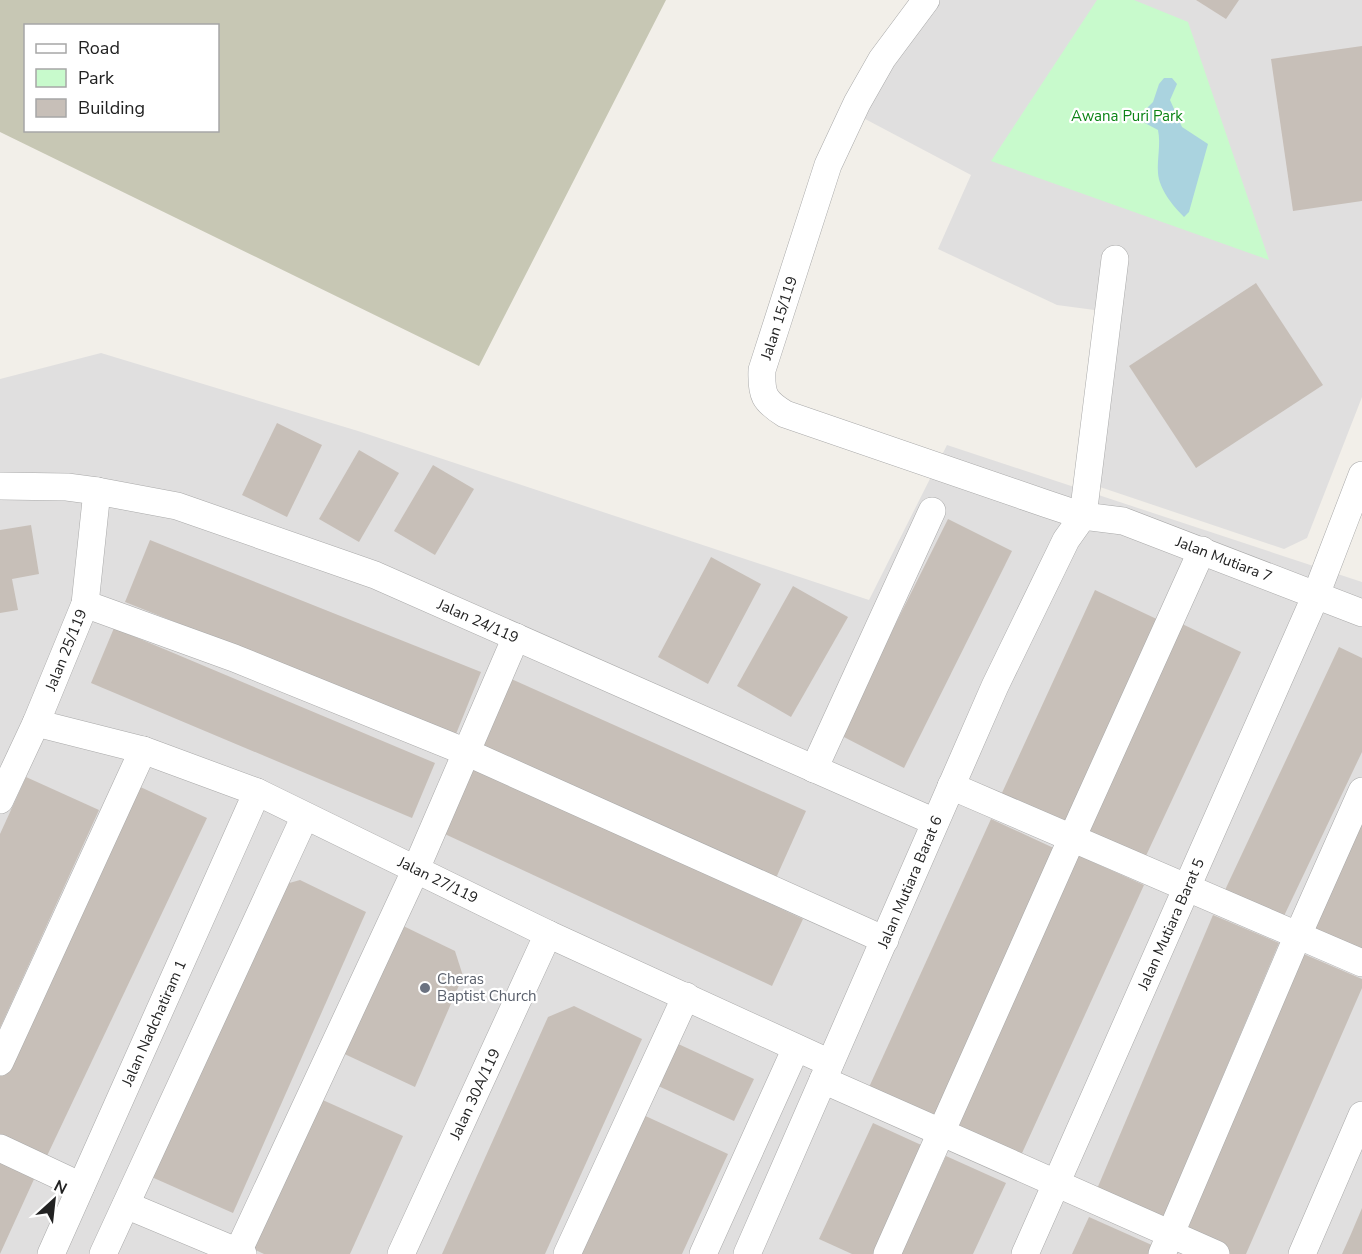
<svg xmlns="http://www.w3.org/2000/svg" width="1362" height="1254" font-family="'Nunito Sans',sans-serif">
<rect width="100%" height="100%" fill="#f2efe9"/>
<g fill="#e0dfdf">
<path d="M923 0H1362V397L1307 538 1284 549 1097 486 1102 311 1057 305 938 249 971 175 850 111Z"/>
<path d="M101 353 358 431 869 600 947 445 1362 582V1254H0V379Z"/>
</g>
<path fill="#c7c7b4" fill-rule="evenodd" d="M0 0H666L479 366 0 132ZM26 26H218V130H26Z"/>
<path fill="#c8facc" d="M1097 0H1134L1188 22 1269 260 991 161Z"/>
<path fill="#aad3df" d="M1164 78H1172L1177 84 1170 100 1182 127 1208 144 1189 212 1184 217C1173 206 1159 189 1158 173 1157 158 1161 145 1158 130L1143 122 1140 115 1153 102 1159 84Z"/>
<g fill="#c7bfb8">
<path d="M1196 0H1239L1226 19Z"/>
<path d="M1362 46V201L1293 211 1271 59Z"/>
<path d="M1256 283 1323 385 1196 468 1129 366Z"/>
<path d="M277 423 322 445 287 517 242 495Z"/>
<path d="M359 450 399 473 359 542 319 519Z"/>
<path d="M433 465 474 489 435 555 394 531Z"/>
<path d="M948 519 1012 551 904 768 840 735Z"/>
<path d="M31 525 39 574 12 579 18 610 0 613V530Z"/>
<path d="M150 540 481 672 456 734 125 602Z"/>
<path d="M711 557 761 584 708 684 658 657Z"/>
<path d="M793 586 848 617 791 717 737 686Z"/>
<path d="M1095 590 1163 622 1070 827 1001 795Z"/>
<path d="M1178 622 1241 652 1144 860 1081 830Z"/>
<path d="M114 628 435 763 412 818 91 683Z"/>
<path d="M1339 647 1362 658V752L1283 918 1225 890Z"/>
<path d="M507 677 806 811 776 878 477 744Z"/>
<path d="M465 762 803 919 772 986 434 829Z"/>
<path d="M26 777 99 810 0 1028V834Z"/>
<path d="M134 784 207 818 46 1158 0 1136V1068Z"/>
<path d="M1362 805V953L1305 927Z"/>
<path d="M991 819 1058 850 933 1126 865 1096Z"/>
<path d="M1075 854 1144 885 1018 1162 950 1131Z"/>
<path d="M300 880 366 912 233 1213 147 1175 275 887Z"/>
<path d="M1213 915 1279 943 1160 1225 1094 1196Z"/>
<path d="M395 922 455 951 463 976 415 1087 336 1050Z"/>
<path d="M1299 952 1362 979V988L1246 1254H1230L1177 1231Z"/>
<path d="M574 1006 642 1039 545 1254H442L548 1017Z"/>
<path d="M674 1042 754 1079 734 1121 654 1084Z"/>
<path d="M316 1097 403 1136 350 1254H264L249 1247Z"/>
<path d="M639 1113 728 1154 682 1254H573Z"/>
<path d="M873 1123 930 1149 881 1254H852L819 1239Z"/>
<path d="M946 1156 1006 1183 973 1254H901Z"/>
<path d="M0 1161 35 1177 0 1254Z"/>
<path d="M1362 1208V1254H1342L1351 1234Z"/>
<path d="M1089 1217 1154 1246 1150 1254H1072Z"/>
</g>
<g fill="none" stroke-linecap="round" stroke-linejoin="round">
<defs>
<g id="minor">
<path d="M926 0 882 59 857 103 828 165 762 370C761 395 764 401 785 414L1047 504 1083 516 1123 521 1362 613"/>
<path d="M0 486 67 487 97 491 177 506 375 575 935 822"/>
<path d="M85 604 234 658 466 752 885 940"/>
<path d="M36 723 143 750 257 792 548 934 830 1063"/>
<path d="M814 769 932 511"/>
<path d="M951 786 1362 963"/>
<path d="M0 800 36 723 85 604 97 491"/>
<path d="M0 1062 143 750"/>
<path d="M823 1080 1216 1254"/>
<path d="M0 1148 81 1186"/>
<path d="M126 1205 243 1254"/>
<path d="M51 1254 257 792"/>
<path d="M103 1254 305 816"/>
<path d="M237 1254 416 869 516 637"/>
<path d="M401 1254 548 934"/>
<path d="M567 1254 686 996"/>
<path d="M703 1254 796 1048"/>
<path d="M747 1254 995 686 1066 540 1083 516 1115 259"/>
<path d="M887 1254 1072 838 1202 550"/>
<path d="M1025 1254 1316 595 1362 475"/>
<path d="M1162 1254 1298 935 1362 791"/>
<path d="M1302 1254 1362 1115"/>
</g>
</defs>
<use href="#minor" stroke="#a9a9a9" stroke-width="28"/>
<use href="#minor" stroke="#fff" stroke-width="27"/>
</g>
<circle fill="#6b7280" stroke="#fff" stroke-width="2" cx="425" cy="988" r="6"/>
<g text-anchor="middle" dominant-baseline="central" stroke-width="4.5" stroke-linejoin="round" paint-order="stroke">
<g font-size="15" fill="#0c8416" stroke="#fff">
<text x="1127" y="116">Awana Puri Park</text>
</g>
<g font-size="15" fill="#222" stroke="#fff">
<text transform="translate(779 318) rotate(-72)">Jalan 15/119</text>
<text transform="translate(1224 559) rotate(21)">Jalan Mutiara 7</text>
<text transform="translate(478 621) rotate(24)">Jalan 24/119</text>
<text transform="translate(66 650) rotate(-68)">Jalan 25/119</text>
<text transform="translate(438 880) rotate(26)">Jalan 27/119</text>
<text transform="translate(910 882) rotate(-67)">Jalan Mutiara Barat 6</text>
<text transform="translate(1171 924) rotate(-66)">Jalan Mutiara Barat 5</text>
<text transform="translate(154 1023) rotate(-66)">Jalan Nadchatiram 1</text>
<text transform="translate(475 1094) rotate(-65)">Jalan 30A/119</text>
</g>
<g font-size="15" fill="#5b616d" stroke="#fff" text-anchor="start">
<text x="437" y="979">Cheras<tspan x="437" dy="17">Baptist Church</tspan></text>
</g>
</g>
<rect x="24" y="24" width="195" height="108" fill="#ffffff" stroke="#a7a7a7" stroke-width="1.5"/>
<rect x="36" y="44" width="30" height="9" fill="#ffffff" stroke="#a7a7a7" stroke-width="1.5"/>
<text x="78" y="54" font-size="18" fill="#222222">Road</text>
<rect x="36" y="69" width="30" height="18" fill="#c8facc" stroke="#a7a7a7" stroke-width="1.5"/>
<text x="78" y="84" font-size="18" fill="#222222">Park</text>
<rect x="36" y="99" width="30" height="18" fill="#c7bfb8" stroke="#a7a7a7" stroke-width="1.5"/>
<text x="78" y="114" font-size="18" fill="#222222">Building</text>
<g transform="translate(54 1200) rotate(27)" stroke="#ffffff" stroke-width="4.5" paint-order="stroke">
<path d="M0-4.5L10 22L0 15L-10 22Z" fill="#222222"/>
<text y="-9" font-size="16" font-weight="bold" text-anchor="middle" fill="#222222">N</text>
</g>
</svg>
